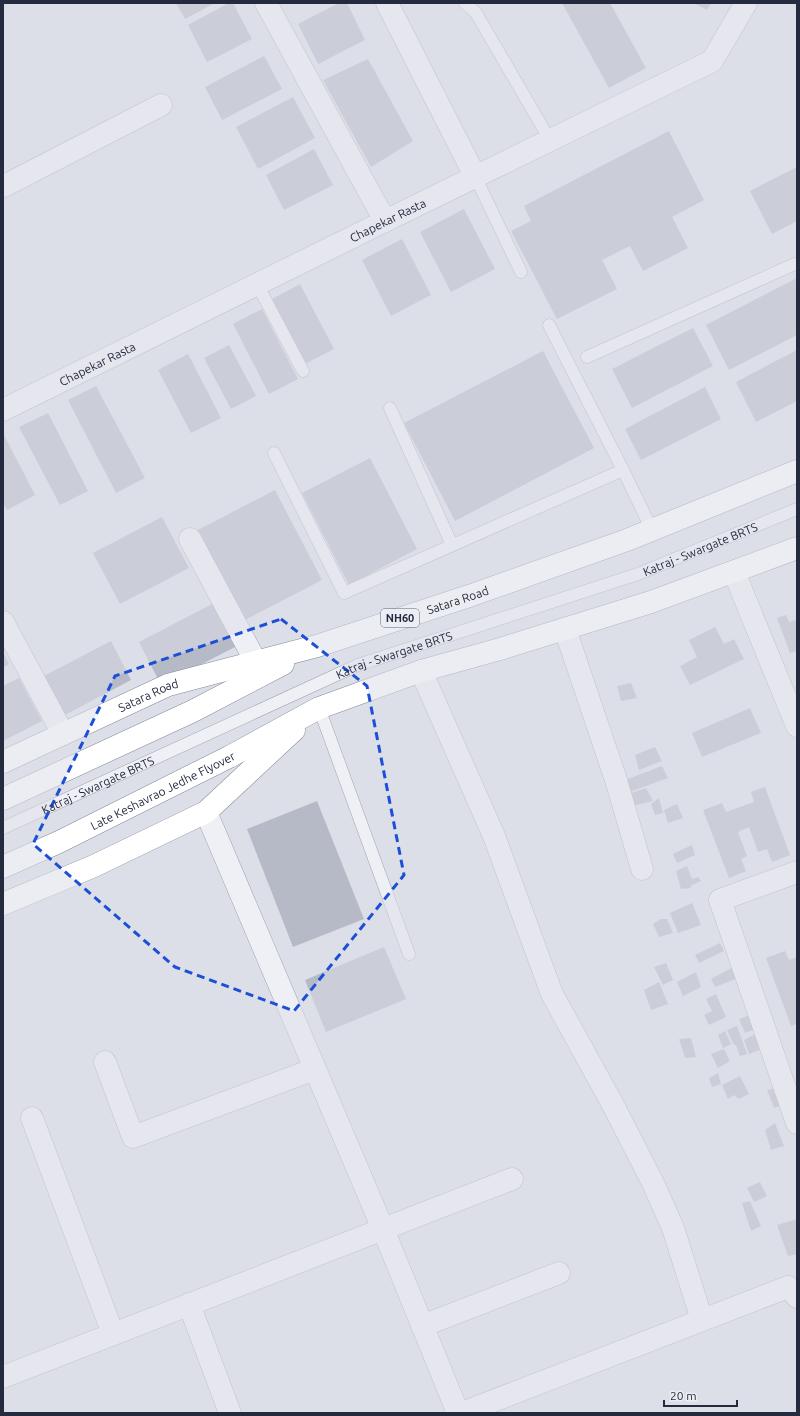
<svg xmlns="http://www.w3.org/2000/svg" width="800" height="1416" font-family="Ubuntu,sans-serif">
<rect width="100%" height="100%" fill="#dcdfe7"/>
<g fill="#b6bac7">
<path d="M176 3H215L185 19Z"/>
<path d="M229 3H233L252 39 207 62 188 25Z"/>
<path d="M339 3H347L365 40 318 64 298 24Z"/>
<path d="M562 3H610L646 68 609 88Z"/>
<path d="M694 3H711L707 10Z"/>
<path d="M264 56 282 89 222 120 205 87Z"/>
<path d="M368 59 413 141 371 167 323 80Z"/>
<path d="M293 97 315 138 258 169 236 127Z"/>
<path d="M669 131 704 200 672 217 688 248 643 271 630 246 602 260 617 289 557 319 511 231 531 221 524 206Z"/>
<path d="M314 149 333 185 284 210 266 175Z"/>
<path d="M797 167V221L772 234 750 191Z"/>
<path d="M464 209 495 269 451 292 420 232Z"/>
<path d="M402 239 431 295 391 316 362 260Z"/>
<path d="M797 278V335L729 370 706 325Z"/>
<path d="M300 284 334 349 305 364 272 299Z"/>
<path d="M262 309 298 379 269 394 233 324Z"/>
<path d="M693 328 713 366 632 408 612 369Z"/>
<path d="M229 345 256 396 231 409 204 358Z"/>
<path d="M797 350V401L756 422 736 382Z"/>
<path d="M543 351 594 448 455 521 404 423Z"/>
<path d="M188 354 221 418 191 433 158 370Z"/>
<path d="M96 386 145 478 116 493 68 400Z"/>
<path d="M705 387 721 419 641 460 625 429Z"/>
<path d="M48 413 88 491 60 505 19 427Z"/>
<path d="M3 433 35 495 7 510 3 503Z"/>
<path d="M370 458 417 549 349 585 302 493Z"/>
<path d="M275 490 322 580 241 622 194 532Z"/>
<path d="M162 517 189 568 120 604 93 553Z"/>
<path d="M214 603 237 646 161 685 139 642Z"/>
<path d="M786 615 789 622 795 620 797 624V651L790 653 777 618Z"/>
<path d="M715 627 724 644 734 639 744 659 690 685 680 666 697 657 689 640Z"/>
<path d="M111 641 131 680 63 716 42 677Z"/>
<path d="M3 652 9 664 3 668Z"/>
<path d="M19 678 42 721 3 741V686Z"/>
<path d="M631 683 637 698 621 701 617 686Z"/>
<path d="M750 708 761 733 702 757 692 733Z"/>
<path d="M655 747 662 761 639 770 635 755Z"/>
<path d="M662 766 668 778 624 794 620 782Z"/>
<path d="M765 787 790 855 772 862 767 849 758 852 749 827 738 832 747 856 741 859 746 871 729 878 703 810 722 803 726 812 754 802 751 792Z"/>
<path d="M646 788 653 801 628 807 625 795Z"/>
<path d="M659 798 663 813 655 815 651 804Z"/>
<path d="M317 801 364 919 293 947 247 829Z"/>
<path d="M677 804 683 818 668 823 664 810Z"/>
<path d="M692 845 695 855 677 863 673 854Z"/>
<path d="M687 866 692 879 698 877 701 881 692 885 690 888 681 889 676 871Z"/>
<path d="M692 903 701 925 678 933 670 913Z"/>
<path d="M661 919H667L673 933 659 937 653 924Z"/>
<path d="M720 943 724 951 699 963 695 955Z"/>
<path d="M384 947 406 999 326 1032 305 980Z"/>
<path d="M785 951 789 960 797 957V1024L791 1026 766 958Z"/>
<path d="M666 963 673 980 663 985 654 967Z"/>
<path d="M733 967 738 978 715 987 711 979Z"/>
<path d="M696 972 701 987 683 996 677 982Z"/>
<path d="M659 982 668 1004 651 1010 644 990Z"/>
<path d="M716 994 726 1017 709 1025 704 1015 712 1011 706 999Z"/>
<path d="M756 1013 761 1027 745 1033 739 1019Z"/>
<path d="M737 1026 747 1054 740 1056 736 1045H734L727 1030Z"/>
<path d="M725 1031 731 1044 723 1048 718 1035Z"/>
<path d="M759 1032 765 1048 749 1054 744 1040Z"/>
<path d="M691 1038 696 1057 685 1058 679 1039Z"/>
<path d="M724 1049 730 1061 718 1068 711 1054Z"/>
<path d="M718 1073 721 1084 712 1087 709 1078Z"/>
<path d="M740 1076 749 1094 739 1099 734 1095 728 1099 722 1085Z"/>
<path d="M783 1086 789 1103 774 1108 767 1090Z"/>
<path d="M775 1123 784 1146 771 1150 765 1130Z"/>
<path d="M760 1182 767 1196 754 1202 747 1188Z"/>
<path d="M750 1201 761 1226 751 1231 742 1203Z"/>
<path d="M797 1219V1254L788 1256 777 1225Z"/>
</g>
<g fill="none" stroke-linecap="round" stroke-linejoin="round">
<defs>
<g id="lane">
<path d="M465 3 476 13 550 140"/>
<path d="M475 176 521 272"/>
<path d="M257 284 303 371"/>
<path d="M549 325 623 470 652 530"/>
<path d="M587 357 797 263"/>
<path d="M390 408 452 545"/>
<path d="M274 453 344 593 623 470"/>
<path d="M319 708 409 954"/>
<path id="s1" d="M3 828 358 665 638 574 797 509"/>
</g>
<g id="street">
<path d="M266 3 385 221"/>
<path d="M387 3 475 176"/>
<path d="M3 184 4 186 161 105"/>
<path id="s2" d="M3 410 385 221 712 61 746 3"/>
<path d="M190 539 256 662"/>
<path d="M734 572 797 726"/>
<path d="M3 622 63 734"/>
<path d="M565 629 616 780 642 869"/>
<path d="M421 671 494 836 552 994 612 1103 653 1183 673 1228 702 1320"/>
<path d="M206 812 383 1229 458 1413"/>
<path d="M797 872 720 900 797 1123"/>
<path d="M105 1062 133 1137 315 1069"/>
<path d="M32 1118 113 1334"/>
<path d="M189 1304 230 1413"/>
<path d="M422 1326 559 1273"/>
<path d="M3 1377 512 1179"/>
<path d="M462 1413 788 1287 797 1297"/>
</g>
<g id="highway">
<path id="s3" d="M3 762 168 685 317 646 472 595 627 540 797 471"/>
<path d="M3 799 193 711 283 664"/>
<path id="s4" d="M3 867 59 842 229 757 319 708 421 671 500 649 651 602 797 548"/>
<path d="M3 904 94 866 206 812 294 730"/>
</g>
</defs>
<use href="#lane" stroke="#a1a5b1" stroke-width="13"/>
<use href="#street" stroke="#a1a5b1" stroke-width="23"/>
<use href="#highway" stroke="#828a9e" stroke-width="23"/>
<use href="#lane" stroke="#eff0f5" stroke-width="12"/>
<use href="#street" stroke="#eff0f5" stroke-width="22"/>
<use href="#highway" stroke="#fff" stroke-width="22"/>
</g>
<path d="M0 0H800V1416H0ZM281 619 367 686 404 875 294 1011 175 967 33 844 115 676Z" fill="#dcdfe7" fill-opacity=".55" fill-rule="evenodd"/>
<path fill="none" stroke="#1d4ed8" stroke-width="3" stroke-dasharray="8 5" stroke-linejoin="round" d="M281 619 367 686 404 875 294 1011 175 967 33 844 115 676Z"/>
<g text-anchor="middle" dominant-baseline="central" stroke-width="3" stroke-linejoin="round" paint-order="stroke">
<rect fill="#ebeef5" stroke="#606675" stroke-width="1" x="381" y="609" width="38" height="18" rx="3"/>
<g font-size="11" font-weight="bold" fill="#252b3e">
<text x="400" y="618">NH60</text>
</g>
<g font-size="12" fill="#252b3e" stroke="#ebeef5">
<text stroke="none"><textPath href="#s2" startOffset="429">Chapekar Rasta</textPath></text>
<text stroke="none"><textPath href="#s2" startOffset="105">Chapekar Rasta</textPath></text>
<text stroke="none"><textPath href="#s1" startOffset="752">Katraj - Swargate BRTS</textPath></text>
<text stroke="none"><textPath href="#s3" startOffset="484">Satara Road</textPath></text>
<text stroke="none"><textPath href="#s1" startOffset="428">Katraj - Swargate BRTS</textPath></text>
<text stroke="none"><textPath href="#s3" startOffset="160">Satara Road</textPath></text>
<text stroke="none"><textPath href="#s1" startOffset="104">Katraj - Swargate BRTS</textPath></text>
<text stroke="none"><textPath href="#s4" startOffset="177">Late Keshavrao Jedhe Flyover</textPath></text>
</g>
</g>
<rect width="800" height="1416" fill="none" stroke="#252b3e" stroke-width="8"/>
<path d="M664 1400v6h73v-6" fill="none" stroke="#252b3e" stroke-width="2"/>
<text x="670" y="1400" font-size="12" fill="#252b3e" stroke="#ebeef5" stroke-width="3" paint-order="stroke">20 m</text>
</svg>
